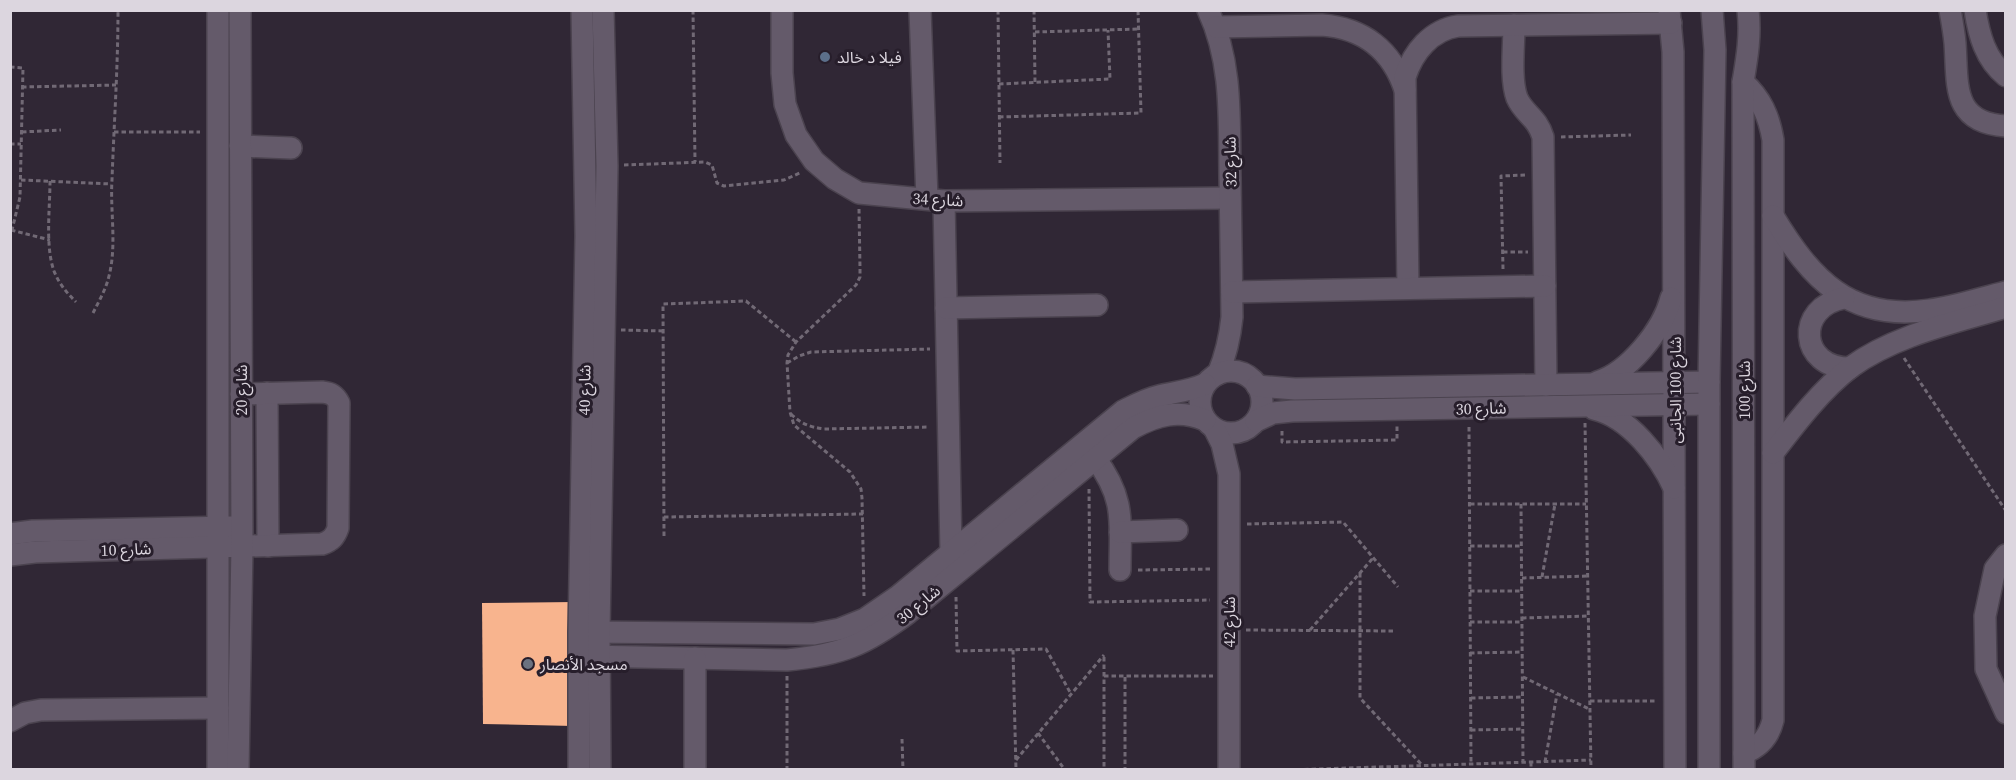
<svg xmlns="http://www.w3.org/2000/svg" width="2016" height="780" font-family="'Source Serif 4','Noto Sans Arabic',serif">
<rect width="100%" height="100%" fill="#302735"/>
<path fill="#f8b48e" d="M575 602 573 726 483 724 482 603Z"/>
<g fill="none" stroke-linecap="round" stroke-linejoin="round">
<defs>
<g id="minor">
<path d="M782 10V73L785 104 796 135 814 161 835 179 859 193 944 201 1230 198"/>
<path d="M920 10 927 199"/>
<path d="M1208 10C1233 63 1229 121 1230 178 1231 224 1231 270 1232 317 1230 337 1226 355 1218 374"/>
<path d="M1669 10 1673 52 1675 770"/>
<path d="M1950 10C1952 21 1954 32 1955 43 1958 84 1951 123 2006 126"/>
<path d="M1975 10C1979 35 1985 59 2006 76"/>
<path d="M1514 25C1514 46 1510 79 1517 98 1524 114 1537 117 1543 137L1546 385"/>
<path d="M1216 27 1322 25C1363 28 1392 50 1405 90"/>
<path d="M1743 82C1761 98 1769 116 1773 140V720C1769 737 1760 747 1744 753"/>
<path d="M240 146 291 148"/>
<path d="M944 201 951 552"/>
<path d="M1773 216C1811 279 1850 322 1930 310 1955 307 1981 298 2006 292"/>
<path d="M1408 288 1405 77C1413 52 1431 30 1458 26L1671 23"/>
<path d="M1232 292 1545 286"/>
<path d="M1844 298C1795 307 1799 368 1850 368"/>
<path d="M946 308 1097 305"/>
<circle cx="1231" cy="402" r="31"/>
<path d="M1597 382C1628 373 1663 330 1671 298"/>
<path d="M1257 386 1295 389 1709 382"/>
<path d="M267 393 268 546"/>
<path d="M1594 409C1629 417 1660 457 1674 488"/>
<path d="M1256 421 1273 413 1292 411 1709 404"/>
<path d="M1215 430 1222 444 1229 474V770"/>
<path d="M1773 453C1796 423 1821 390 1851 367 1895 335 1954 323 2006 307"/>
<path d="M1095 458C1126 499 1120 522 1120 570"/>
<path d="M1120 532 1177 530"/>
<path d="M10 534 33 531 232 527"/>
<path d="M10 555 35 552 322 544C331 541 335 537 338 528L339 403C335 395 331 393 322 392L241 394"/>
<path d="M2006 555 1995 569 1985 616 1986 669 2006 713"/>
<path d="M585 632 814 634 840 629 865 619 897 597 1123 411C1135 405 1146 399 1159 396 1175 392 1190 391 1205 384"/>
<path d="M586 656 787 660C841 655 865 645 908 613L1133 428C1157 415 1179 409 1205 420"/>
<path d="M10 721 25 713 41 710 218 708"/>
<path d="M218 770V10"/>
<path d="M238 770 242 546 240 10"/>
<path d="M579 770V632L586 236 582 10"/>
<path d="M600 770 599 633 607 166 603 10"/>
<path d="M695 770V658"/>
<path d="M1709 770V382L1715 50 1712 10"/>
<path d="M1744 770 1743 82C1747 58 1751 35 1748 10"/>
</g>
</defs>
<use href="#minor" stroke="#4b434f" stroke-width="24"/>
<g stroke="#716975" stroke-width="3" stroke-dasharray="4.5 3" stroke-linecap="butt">
<path d="M693 10 695 162"/>
<path d="M998 10 1000 163"/>
<path d="M1034 10 1035 82"/>
<path d="M1035 32 1138 29"/>
<path d="M10 67 23 68 20 197 12 230"/>
<path d="M999 84 1110 79 1108 30"/>
<path d="M22 87 116 85"/>
<path d="M999 117 1141 113 1138 10"/>
<path d="M22 132 61 130"/>
<path d="M114 132H200"/>
<path d="M1561 137 1631 135"/>
<path d="M10 144H21"/>
<path d="M624 165 705 162 712 165 717 183 724 186 784 180 802 172"/>
<path d="M21 180 111 184"/>
<path d="M50 181C50 208 45 246 54 271 59 284 67 293 76 302"/>
<path d="M859 209 860 268V277L856 285 796 342 788 355 787 363 790 412 794 425 850 472 861 489 862 498 864 596"/>
<path d="M11 230 50 240"/>
<path d="M1503 252H1528"/>
<path d="M1503 269 1501 176 1527 175"/>
<path d="M93 313C99 301 106 289 109 276 117 245 110 211 112 180 114 123 118 67 118 10"/>
<path d="M621 330 664 331"/>
<path d="M1904 358 2006 511"/>
<path d="M787 363 799 356 811 352 930 349"/>
<path d="M791 414C801 424 810 427 824 429L929 427"/>
<path d="M1585 423 1591 770"/>
<path d="M1469 427 1471 764"/>
<path d="M1282 431V442L1397 440V426"/>
<path d="M1089 489 1090 602 1210 600"/>
<path d="M1470 504H1586"/>
<path d="M1521 504 1523 762"/>
<path d="M664 517 863 514"/>
<path d="M1247 524 1343 522 1398 587"/>
<path d="M664 536 663 304 746 301 796 342"/>
<path d="M1470 546H1521"/>
<path d="M1138 570 1213 569"/>
<path d="M1360 573V698L1422 765"/>
<path d="M1542 577 1555 504"/>
<path d="M1522 578 1588 576"/>
<path d="M1470 591H1522"/>
<path d="M956 597 957 651 1046 649 1071 694"/>
<path d="M1522 618 1588 616"/>
<path d="M1470 622H1522"/>
<path d="M1246 630 1394 631"/>
<path d="M1310 630 1373 558"/>
<path d="M1013 650 1016 770"/>
<path d="M1470 653 1522 652"/>
<path d="M1104 657V770"/>
<path d="M787 676V770"/>
<path d="M1104 676H1213"/>
<path d="M1125 677V770"/>
<path d="M1523 677 1589 709"/>
<path d="M1471 698 1523 697"/>
<path d="M1590 701H1657"/>
<path d="M1471 730 1523 729"/>
<path d="M1038 733 1065 770"/>
<path d="M902 739 903 770"/>
<path d="M1016 760 1104 655"/>
<path d="M1531 762V770"/>
<path d="M1545 762 1557 694"/>
<path d="M1289 770 1591 760"/>
<path d="M2005 770 2006 769"/>
</g>
<use href="#minor" stroke="#645a6a" stroke-width="21"/>
</g>
<circle fill="#5c6f8a" stroke="#271e2b" stroke-width="2" cx="825" cy="57" r="6"/>
<circle fill="#6b7280" stroke="#271e2b" stroke-width="2" cx="528" cy="664" r="6"/>
<g text-anchor="middle" dominant-baseline="central" stroke-width="6" stroke-linejoin="round" paint-order="stroke">
<g font-size="16" fill="#dcd6df" stroke="#271e2b" text-anchor="start">
<text x="837" y="57">فيلا د خالد</text>
<text x="540" y="664">مسجد الأنصار</text>
</g>
<g font-size="16" fill="#dcd6df" stroke="#271e2b">
<text transform="translate(1230 162) rotate(-91)">شارع 32</text>
<text transform="translate(938 199) rotate(3)">شارع 34</text>
<text transform="translate(241 390) rotate(-90)">شارع 20</text>
<text transform="translate(584 390) rotate(-89)">شارع 40</text>
<text transform="translate(1675 390) rotate(-90)">شارع 100 الجانبى</text>
<text transform="translate(1744 390) rotate(-90)">شارع 100</text>
<text transform="translate(1481 408) rotate(-1)">شارع 30</text>
<text transform="translate(126 549) rotate(-2)">شارع 10</text>
<text transform="translate(918 604) rotate(-39)">شارع 30</text>
<text transform="translate(1229 622) rotate(-90)">شارع 42</text>
</g>
</g>
<rect width="2016" height="780" fill="none" stroke="#dcd6df" stroke-width="24"/>
</svg>
